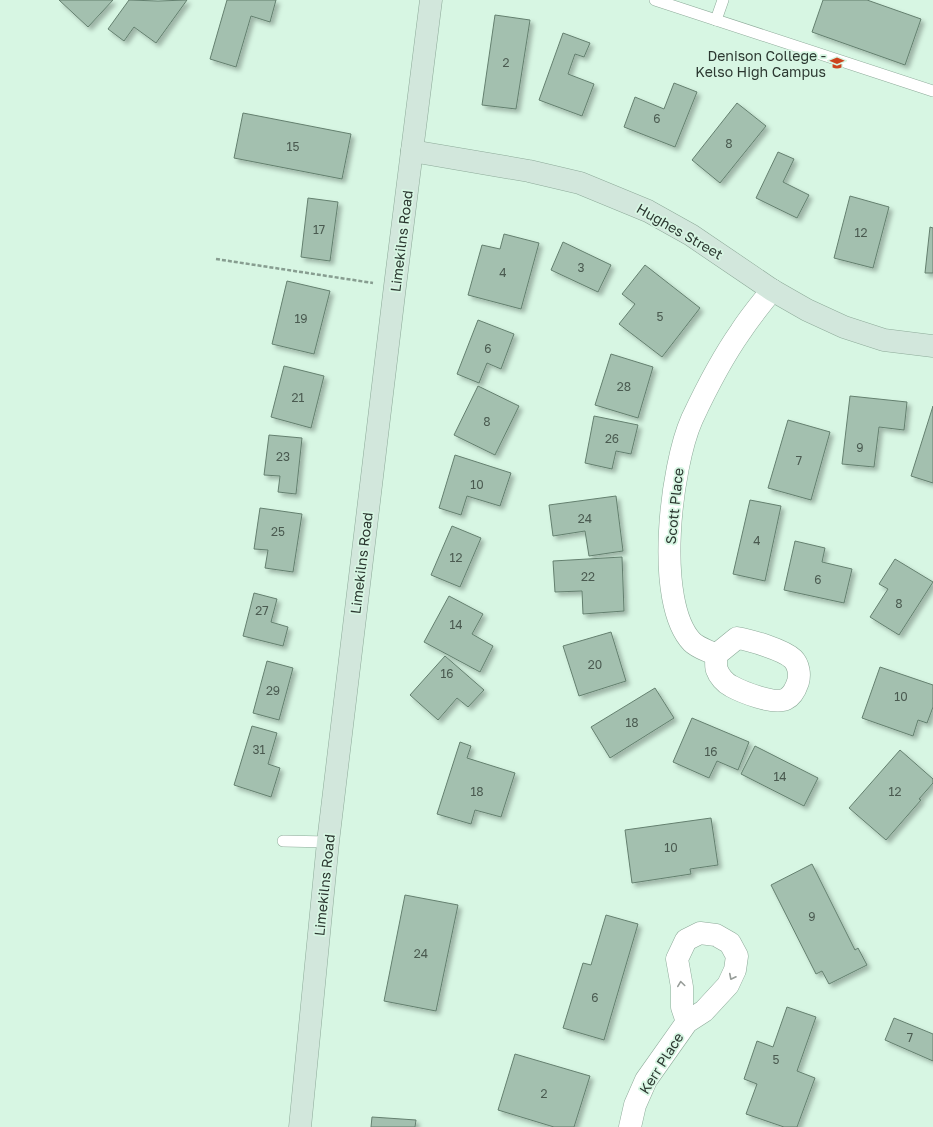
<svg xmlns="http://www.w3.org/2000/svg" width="933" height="1127" font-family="'Golos Text',sans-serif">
<defs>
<filter id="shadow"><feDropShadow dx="3.5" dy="3.5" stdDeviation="2" flood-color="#0004"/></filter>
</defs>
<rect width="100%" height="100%" fill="#d7f6e3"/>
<g fill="#a3c0af" stroke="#64806f" filter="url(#shadow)">
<path d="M59 0H113L88 27Z"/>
<path d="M129 0 158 1 187 0 156 43 134 27 124 41 108 29Z"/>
<path d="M227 0H276L270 22 251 16 236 67 210 59Z"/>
<path d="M823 0H867L921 19 905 65 812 32Z"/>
<path d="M495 15 530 20 516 109 482 105Z"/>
<path d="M563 33 590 43 584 57 575 54 568 74 594 84 582 116 539 100Z"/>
<path d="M674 83 697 92 675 147 624 127 635 97 664 109Z"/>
<path d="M737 103 766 126 720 183 692 160Z"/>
<path d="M243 113 351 134 342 179 234 158Z"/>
<path d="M778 152 794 159 783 182 809 195 797 218 756 198Z"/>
<path d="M850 196 889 207 873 268 834 258Z"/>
<path d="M308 198 338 202 330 261 301 257Z"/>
<path d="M930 227 933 228V273H925Z"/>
<path d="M504 234 539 243 521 309 468 295 482 245 500 249Z"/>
<path d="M563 242 611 265 598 292 551 270Z"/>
<path d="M645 265 700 308 662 357 619 324 635 304 622 294Z"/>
<path d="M287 281 330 291 314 354 272 344Z"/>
<path d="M478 320 514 334 501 369 487 363 479 383 457 374Z"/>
<path d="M611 354 653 367 638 418 595 405Z"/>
<path d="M284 366 324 376 311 428 271 417Z"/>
<path d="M478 386 519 406 495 455 454 435Z"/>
<path d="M850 396 907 402 904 430 879 427 874 467 842 464Z"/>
<path d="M933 406V483L911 476Z"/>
<path d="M594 416 638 425 631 454 616 451 612 469 585 463Z"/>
<path d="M788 420 830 432 811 500 768 488Z"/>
<path d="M269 435 302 438 296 494 278 492 280 476 264 475Z"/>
<path d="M455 455 511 473 500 506 467 496 461 515 439 508Z"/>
<path d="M616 496 623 551 589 556 585 531 553 536 549 505Z"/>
<path d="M750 500 781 506 765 581 733 574Z"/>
<path d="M260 508 302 514 293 572 265 568 268 550 254 549Z"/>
<path d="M452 526 481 538 460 587 431 575Z"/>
<path d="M795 541 825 548 822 562 852 569 844 603 784 590Z"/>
<path d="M622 557 624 611 583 614 582 591 555 592 553 561Z"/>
<path d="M895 559 933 582 899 635 870 617 888 589 879 584Z"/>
<path d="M254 593 277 599 271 622 288 627 283 646 243 636Z"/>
<path d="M449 596 483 614 472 634 493 646 480 672 424 642Z"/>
<path d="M611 632 626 681 579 696 563 646Z"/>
<path d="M445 656 484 690 468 707 457 698 438 720 410 695Z"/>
<path d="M267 661 293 668 279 720 253 713Z"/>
<path d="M880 667 933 685V707L927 723 918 720 913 736 862 718Z"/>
<path d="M655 688 674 718 610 758 591 727Z"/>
<path d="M692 718 749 742 738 770 717 761 709 778 673 762Z"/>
<path d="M252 726 277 733 268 764 280 768 271 797 234 785Z"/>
<path d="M460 742 471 746 467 758 515 773 501 817 475 810 471 824 437 814Z"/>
<path d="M755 746 818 778 804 806 741 774Z"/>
<path d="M900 750 933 779V783L919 799 921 800 886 840 849 808Z"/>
<path d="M711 818 718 865 690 869 691 874 632 883 625 830Z"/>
<path d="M812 864 855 950 858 948 867 965 829 984 822 971 816 974 771 885Z"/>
<path d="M405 895 458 905 436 1011 384 1001Z"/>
<path d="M606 915 638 924 604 1040 563 1028 583 963 591 965Z"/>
<path d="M787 1007 816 1017 797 1071 815 1078 797 1127H784L746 1114 757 1084 744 1079 757 1041 773 1047Z"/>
<path d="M894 1018 933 1034V1061L885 1040Z"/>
<path d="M515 1054 590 1076 574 1127H554L498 1110Z"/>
<path d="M372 1117 416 1120 415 1127H371Z"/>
</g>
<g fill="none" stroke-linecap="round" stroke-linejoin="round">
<defs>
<g id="lane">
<path d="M655 0 933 91"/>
<path d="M716 20 723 0"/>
<path d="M283 841 328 842"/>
</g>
<g id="street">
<path d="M737 638C750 640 784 650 793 659 799 665 800 675 798 682 796 688 792 696 786 699 774 705 742 692 731 686 725 683 719 676 717 670 715 666 717 659 716 655Z"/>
<path d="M716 655C709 651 698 648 692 642 654 602 671 466 692 419 706 389 722 358 741 331 750 317 761 304 772 290"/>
<path d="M630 1127 635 1105 646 1080 687 1022 704 1011 728 985 735 970 737 956 730 943 716 935 700 933 686 940 677 959 682 987V1007L687 1022"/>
</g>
<g id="secondary">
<path d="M412 151 529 171 580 183 648 211 691 235 772 290 807 310 844 327 884 340 933 346"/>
<path d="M300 1127 328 842 395 286 431 0"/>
</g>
</defs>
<use href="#lane" stroke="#8daa99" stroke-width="12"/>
<use href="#street" stroke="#8daa99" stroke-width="23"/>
<use href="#secondary" stroke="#8daa99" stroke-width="23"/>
<path stroke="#879d90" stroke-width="2.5" stroke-dasharray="4 2" stroke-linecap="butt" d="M216 259 373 283"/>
<use href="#lane" stroke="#fff" stroke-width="11"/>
<use href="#street" stroke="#fff" stroke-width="22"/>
<use href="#secondary" stroke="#d2e7dc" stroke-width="22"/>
</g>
<defs><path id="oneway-chevron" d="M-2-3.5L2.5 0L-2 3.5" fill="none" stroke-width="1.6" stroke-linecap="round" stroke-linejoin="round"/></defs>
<g stroke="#969c98">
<use href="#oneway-chevron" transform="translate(732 977) rotate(117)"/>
<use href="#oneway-chevron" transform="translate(681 984) rotate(-98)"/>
</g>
<defs>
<symbol id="school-bare" viewBox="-9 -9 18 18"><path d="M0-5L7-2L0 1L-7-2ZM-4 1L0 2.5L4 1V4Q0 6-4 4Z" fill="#cc431d" stroke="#d7f6e3" stroke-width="2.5" paint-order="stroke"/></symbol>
</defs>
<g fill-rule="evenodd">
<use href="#school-bare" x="827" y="53" width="20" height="20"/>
</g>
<g text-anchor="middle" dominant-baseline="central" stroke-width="3.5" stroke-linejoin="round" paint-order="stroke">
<g font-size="12" fill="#4a5a50">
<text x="506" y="62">2</text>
<text x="657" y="118">6</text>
<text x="729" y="143">8</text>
<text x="293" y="146">15</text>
<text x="319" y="229">17</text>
<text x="861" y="232">12</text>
<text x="581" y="267">3</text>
<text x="503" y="272">4</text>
<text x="660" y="316">5</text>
<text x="301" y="318">19</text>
<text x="488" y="348">6</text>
<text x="624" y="386">28</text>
<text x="298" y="397">21</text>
<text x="487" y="421">8</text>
<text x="612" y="438">26</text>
<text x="860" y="447">9</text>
<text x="283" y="456">23</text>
<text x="799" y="460">7</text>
<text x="477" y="484">10</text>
<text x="585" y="518">24</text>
<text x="278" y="531">25</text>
<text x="757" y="540">4</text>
<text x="456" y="557">12</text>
<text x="588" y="576">22</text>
<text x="818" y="579">6</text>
<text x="899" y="603">8</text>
<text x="262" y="610">27</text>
<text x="456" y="624">14</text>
<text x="595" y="664">20</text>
<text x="447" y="673">16</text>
<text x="273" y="690">29</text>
<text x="901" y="696">10</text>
<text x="632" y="722">18</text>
<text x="259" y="749">31</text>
<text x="711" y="751">16</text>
<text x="780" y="776">14</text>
<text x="477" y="791">18</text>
<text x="895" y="791">12</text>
<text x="671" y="847">10</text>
<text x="812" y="916">9</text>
<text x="421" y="953">24</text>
<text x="595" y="997">6</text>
<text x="910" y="1037">7</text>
<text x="776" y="1059">5</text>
<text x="544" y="1093">2</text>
</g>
<g font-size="14" fill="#2c3831" stroke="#d7f6e3" text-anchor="end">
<text x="826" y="55">Denison College -<tspan x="826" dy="16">Kelso High Campus</tspan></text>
</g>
<g font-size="14" fill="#2c3831" stroke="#d7f6e3">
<text transform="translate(680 231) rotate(30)">Hughes Street</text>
<text transform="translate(401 241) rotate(-83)">Limekilns Road</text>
<text transform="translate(674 506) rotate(-84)">Scott Place</text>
<text transform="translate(361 563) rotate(-83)">Limekilns Road</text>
<text transform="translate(324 885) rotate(-84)">Limekilns Road</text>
<text transform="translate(661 1063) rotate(-58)">Kerr Place</text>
</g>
</g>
</svg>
